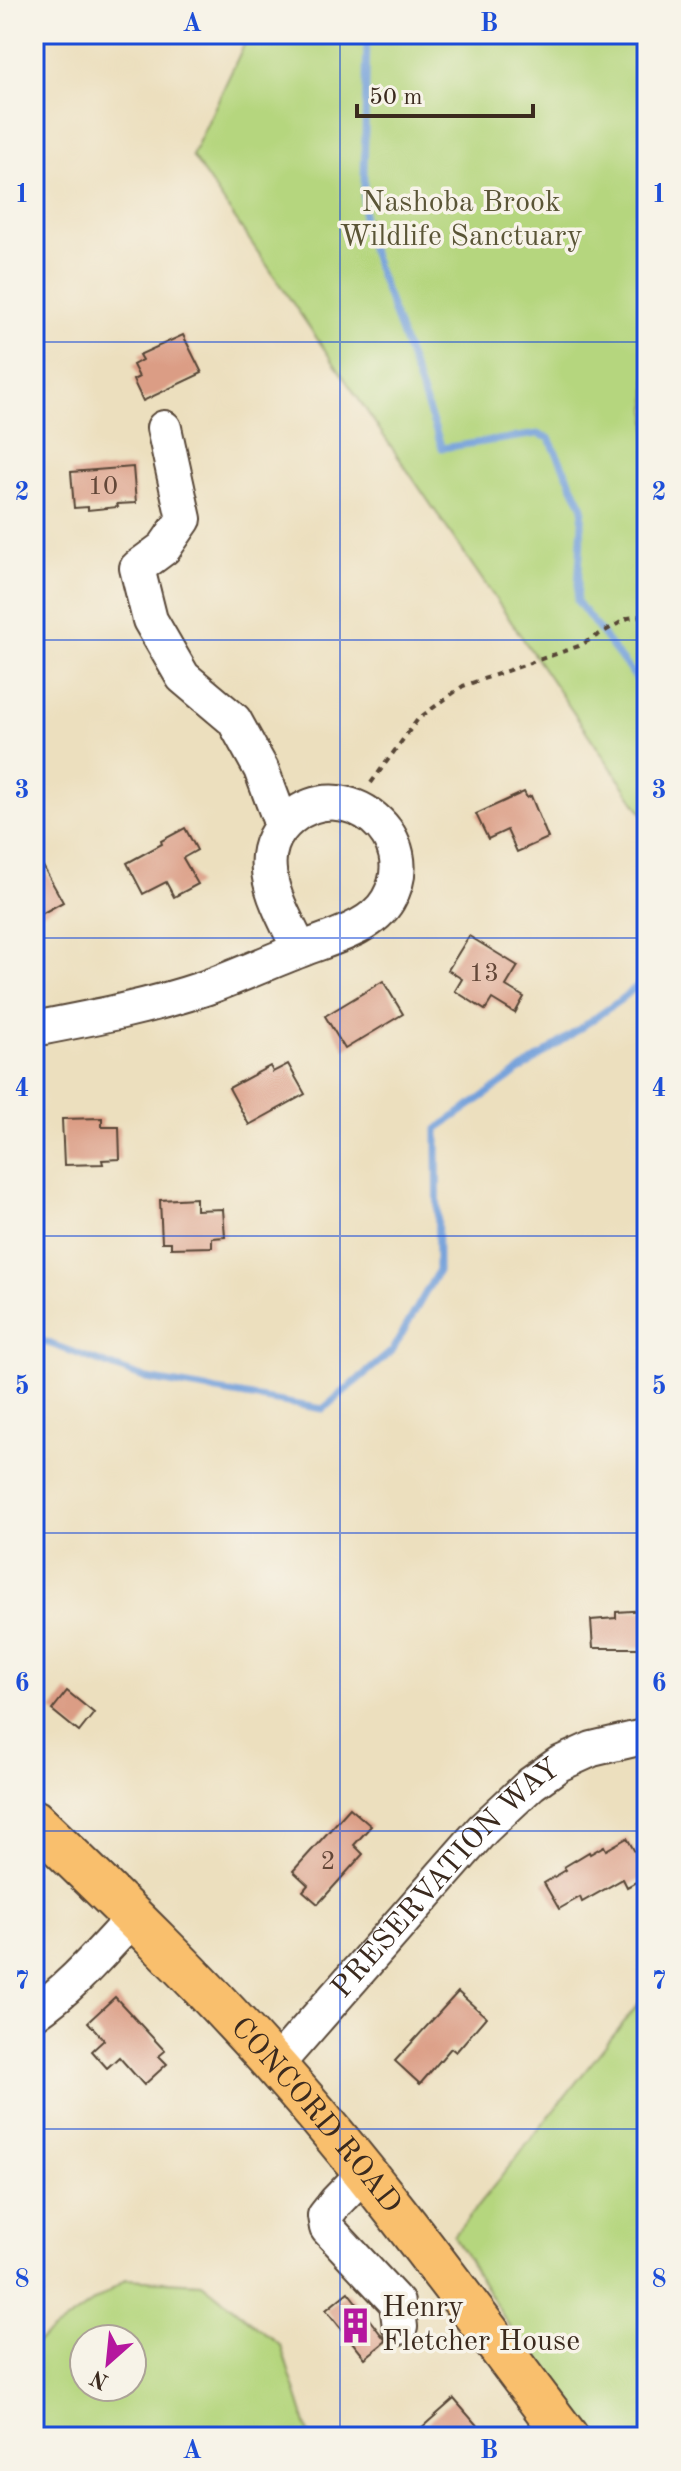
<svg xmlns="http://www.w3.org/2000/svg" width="681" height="2471" font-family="'Old Standard TT',serif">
<rect width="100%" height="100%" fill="#f7f3e8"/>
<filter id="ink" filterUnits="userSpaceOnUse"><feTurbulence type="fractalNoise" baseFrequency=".0125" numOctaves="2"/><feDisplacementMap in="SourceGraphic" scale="16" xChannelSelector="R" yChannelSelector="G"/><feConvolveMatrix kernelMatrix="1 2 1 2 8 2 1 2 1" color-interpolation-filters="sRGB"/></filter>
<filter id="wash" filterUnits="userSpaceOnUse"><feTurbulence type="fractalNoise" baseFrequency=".006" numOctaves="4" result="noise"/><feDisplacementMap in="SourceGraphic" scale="32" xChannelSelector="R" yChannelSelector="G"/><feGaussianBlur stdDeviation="1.8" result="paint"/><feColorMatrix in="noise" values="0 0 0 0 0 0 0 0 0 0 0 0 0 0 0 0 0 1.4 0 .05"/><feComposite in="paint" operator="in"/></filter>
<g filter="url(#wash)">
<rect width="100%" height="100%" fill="#ecdfbe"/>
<g fill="#b5d67e" stroke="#78804e" stroke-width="2" fill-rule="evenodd">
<path d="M249 34H647V820L192 156Z"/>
<path d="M640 2002 647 2005V2437H589L547 2388 454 2236Z"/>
<path d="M126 2279 202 2283 281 2346 310 2437H44L34 2416V2344ZM84 2339H132V2387H84Z"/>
</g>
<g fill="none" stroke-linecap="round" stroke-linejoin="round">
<g stroke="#719fda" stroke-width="7">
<path d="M367 34 363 228 442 448 538 434 549 438 583 507 577 601 647 693"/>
<path d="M34 1338 147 1379 323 1409 392 1351 438 1271 437 1129 619 1001 647 978"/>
</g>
</g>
<g id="blocks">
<g fill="#db9d85">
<path d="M183 335 202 373 143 401 133 380 139 377 133 365 142 360 139 355Z"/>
<path d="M133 467 136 503 117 504 118 507 88 510V507L74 508 71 472Z"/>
<path d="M524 792 527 798 531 796 548 838 517 852 507 830 488 839 476 814Z"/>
<path d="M185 828 197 850 183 858 198 884 174 897 166 882 143 894 127 863 162 844 161 841Z"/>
<path d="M34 850 63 902 34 918Z"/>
<path d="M469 936 518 966 506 986 524 997 515 1013 492 999 485 1010 455 991 462 979 448 970Z"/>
<path d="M383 981 403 1014 345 1049 325 1016Z"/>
<path d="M288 1064 305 1094 249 1125 229 1088 270 1066 273 1072Z"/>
<path d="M102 1118V1127H119L120 1159 102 1160 103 1164 64 1165 62 1119Z"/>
<path d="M196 1198V1210L223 1209 225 1237 212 1238V1247L171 1248V1242H162L160 1200Z"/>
<path d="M647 1610V1648H593L591 1620 616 1618V1612Z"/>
<path d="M67 1691 94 1713 79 1732 52 1710Z"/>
<path d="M350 1808 371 1826 354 1845 363 1854 318 1904 303 1891 308 1885 293 1871Z"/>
<path d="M627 1838 639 1859 647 1855V1876L627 1887 623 1879 582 1902 580 1897 559 1909 544 1883 566 1870 564 1867 589 1852 590 1854 604 1846 606 1850Z"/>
<path d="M458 1992 486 2017 456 2052 451 2048 420 2084 395 2061Z"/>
<path d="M115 1997 165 2051 159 2056 167 2064 144 2085 119 2057 107 2068 92 2051 104 2040 88 2022Z"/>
<path d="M348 2292 386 2341 365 2358 326 2310Z"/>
<path d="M454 2399 487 2437H411Z"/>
</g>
</g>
</g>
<g filter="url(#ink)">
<use href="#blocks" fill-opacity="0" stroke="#564536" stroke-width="2"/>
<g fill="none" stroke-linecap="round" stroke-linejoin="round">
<defs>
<g id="minor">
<path d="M164 428 184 519 164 548 137 568 150 620 183 677 234 720 261 769 282 825"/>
<path d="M34 1029C91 1018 149 1007 205 988 237 977 268 962 300 950 329 938 371 929 388 900 425 838 346 772 291 818 245 856 281 909 300 950"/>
<path d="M34 2013C72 1987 102 1951 133 1918"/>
<path id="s1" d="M275 2066 483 1829 531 1784 559 1764 592 1749 647 1736"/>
<path d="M365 2172 336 2202 325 2216 327 2228 397 2303 400 2327"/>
</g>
<g id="major">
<path id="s2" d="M34 1821C116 1900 200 1981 276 2067 380 2184 472 2312 567 2437"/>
</g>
</defs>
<use href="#minor" stroke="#564536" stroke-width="38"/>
<use href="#major" stroke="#564536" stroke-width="46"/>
<path stroke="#564536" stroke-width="4" stroke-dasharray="6 6" stroke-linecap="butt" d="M371 783 418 719 463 686 579 646 628 618 647 615"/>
<use href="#minor" stroke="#fff" stroke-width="34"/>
<use href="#major" stroke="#f9bf6d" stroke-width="42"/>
</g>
</g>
<path fill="none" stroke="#1d4ed8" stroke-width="2" stroke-opacity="0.55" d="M340 34V2437M34 342H647M34 640H647M34 938H647M34 1236H647M34 1533H647M34 1831H647M34 2129H647"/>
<defs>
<symbol id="building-bare" viewBox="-9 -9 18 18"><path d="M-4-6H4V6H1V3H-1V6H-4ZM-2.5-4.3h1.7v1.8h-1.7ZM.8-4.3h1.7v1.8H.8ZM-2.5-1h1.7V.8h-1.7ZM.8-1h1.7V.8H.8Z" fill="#b5179e" stroke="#f7f3e8" stroke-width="2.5" paint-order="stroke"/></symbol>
</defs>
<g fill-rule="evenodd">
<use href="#building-bare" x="330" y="2300" width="51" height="51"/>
</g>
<g text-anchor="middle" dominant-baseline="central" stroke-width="7" stroke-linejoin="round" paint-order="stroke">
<g font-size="26" fill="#634738">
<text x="103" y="487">10</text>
<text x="484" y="974">13</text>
<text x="328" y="1862">2</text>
</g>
<g font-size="30" fill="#5a5536" stroke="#f7f3e8">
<text x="461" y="203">Nashoba Brook<tspan x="461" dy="34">Wildlife Sanctuary</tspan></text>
</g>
<g font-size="30" fill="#3b2a1e" stroke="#f7f3e8">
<text stroke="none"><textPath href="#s1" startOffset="254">PRESERVATION WAY</textPath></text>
<text stroke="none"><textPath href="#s2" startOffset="408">CONCORD ROAD</textPath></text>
</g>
<g font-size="30" fill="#3b2a1e" stroke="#f7f3e8" text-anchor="start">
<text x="382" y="2308">Henry<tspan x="382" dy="34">Fletcher House</tspan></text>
</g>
</g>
<rect width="681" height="2471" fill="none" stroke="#f7f3e8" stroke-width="88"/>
<g transform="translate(108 2363) rotate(207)"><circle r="38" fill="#f7f3e8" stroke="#aca397" stroke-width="2"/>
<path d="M0-6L14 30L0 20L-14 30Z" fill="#b5179e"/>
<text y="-12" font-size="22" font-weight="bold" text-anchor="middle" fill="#3b2a1e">N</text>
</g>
<path d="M357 104v12h176v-12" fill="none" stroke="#3b2a1e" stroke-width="4"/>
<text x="369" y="104" font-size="24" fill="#3b2a1e" stroke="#f7f3e8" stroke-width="6" paint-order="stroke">50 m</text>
<rect x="44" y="44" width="593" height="2383" fill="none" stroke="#1d4ed8" stroke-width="3"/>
<g font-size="26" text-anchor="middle" font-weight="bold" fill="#1d4ed8">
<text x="192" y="31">A</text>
<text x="489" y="31">B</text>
<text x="22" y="202">1</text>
<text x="659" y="202">1</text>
<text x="22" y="500">2</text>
<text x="659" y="500">2</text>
<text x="22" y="798">3</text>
<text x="659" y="798">3</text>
<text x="22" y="1096">4</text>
<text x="659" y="1096">4</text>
<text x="22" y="1394">5</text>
<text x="659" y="1394">5</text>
<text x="22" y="1691">6</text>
<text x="659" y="1691">6</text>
<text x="22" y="1989">7</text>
<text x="659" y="1989">7</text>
<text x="22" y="2287">8</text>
<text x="659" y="2287">8</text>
<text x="192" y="2458">A</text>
<text x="489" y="2458">B</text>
</g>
</svg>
